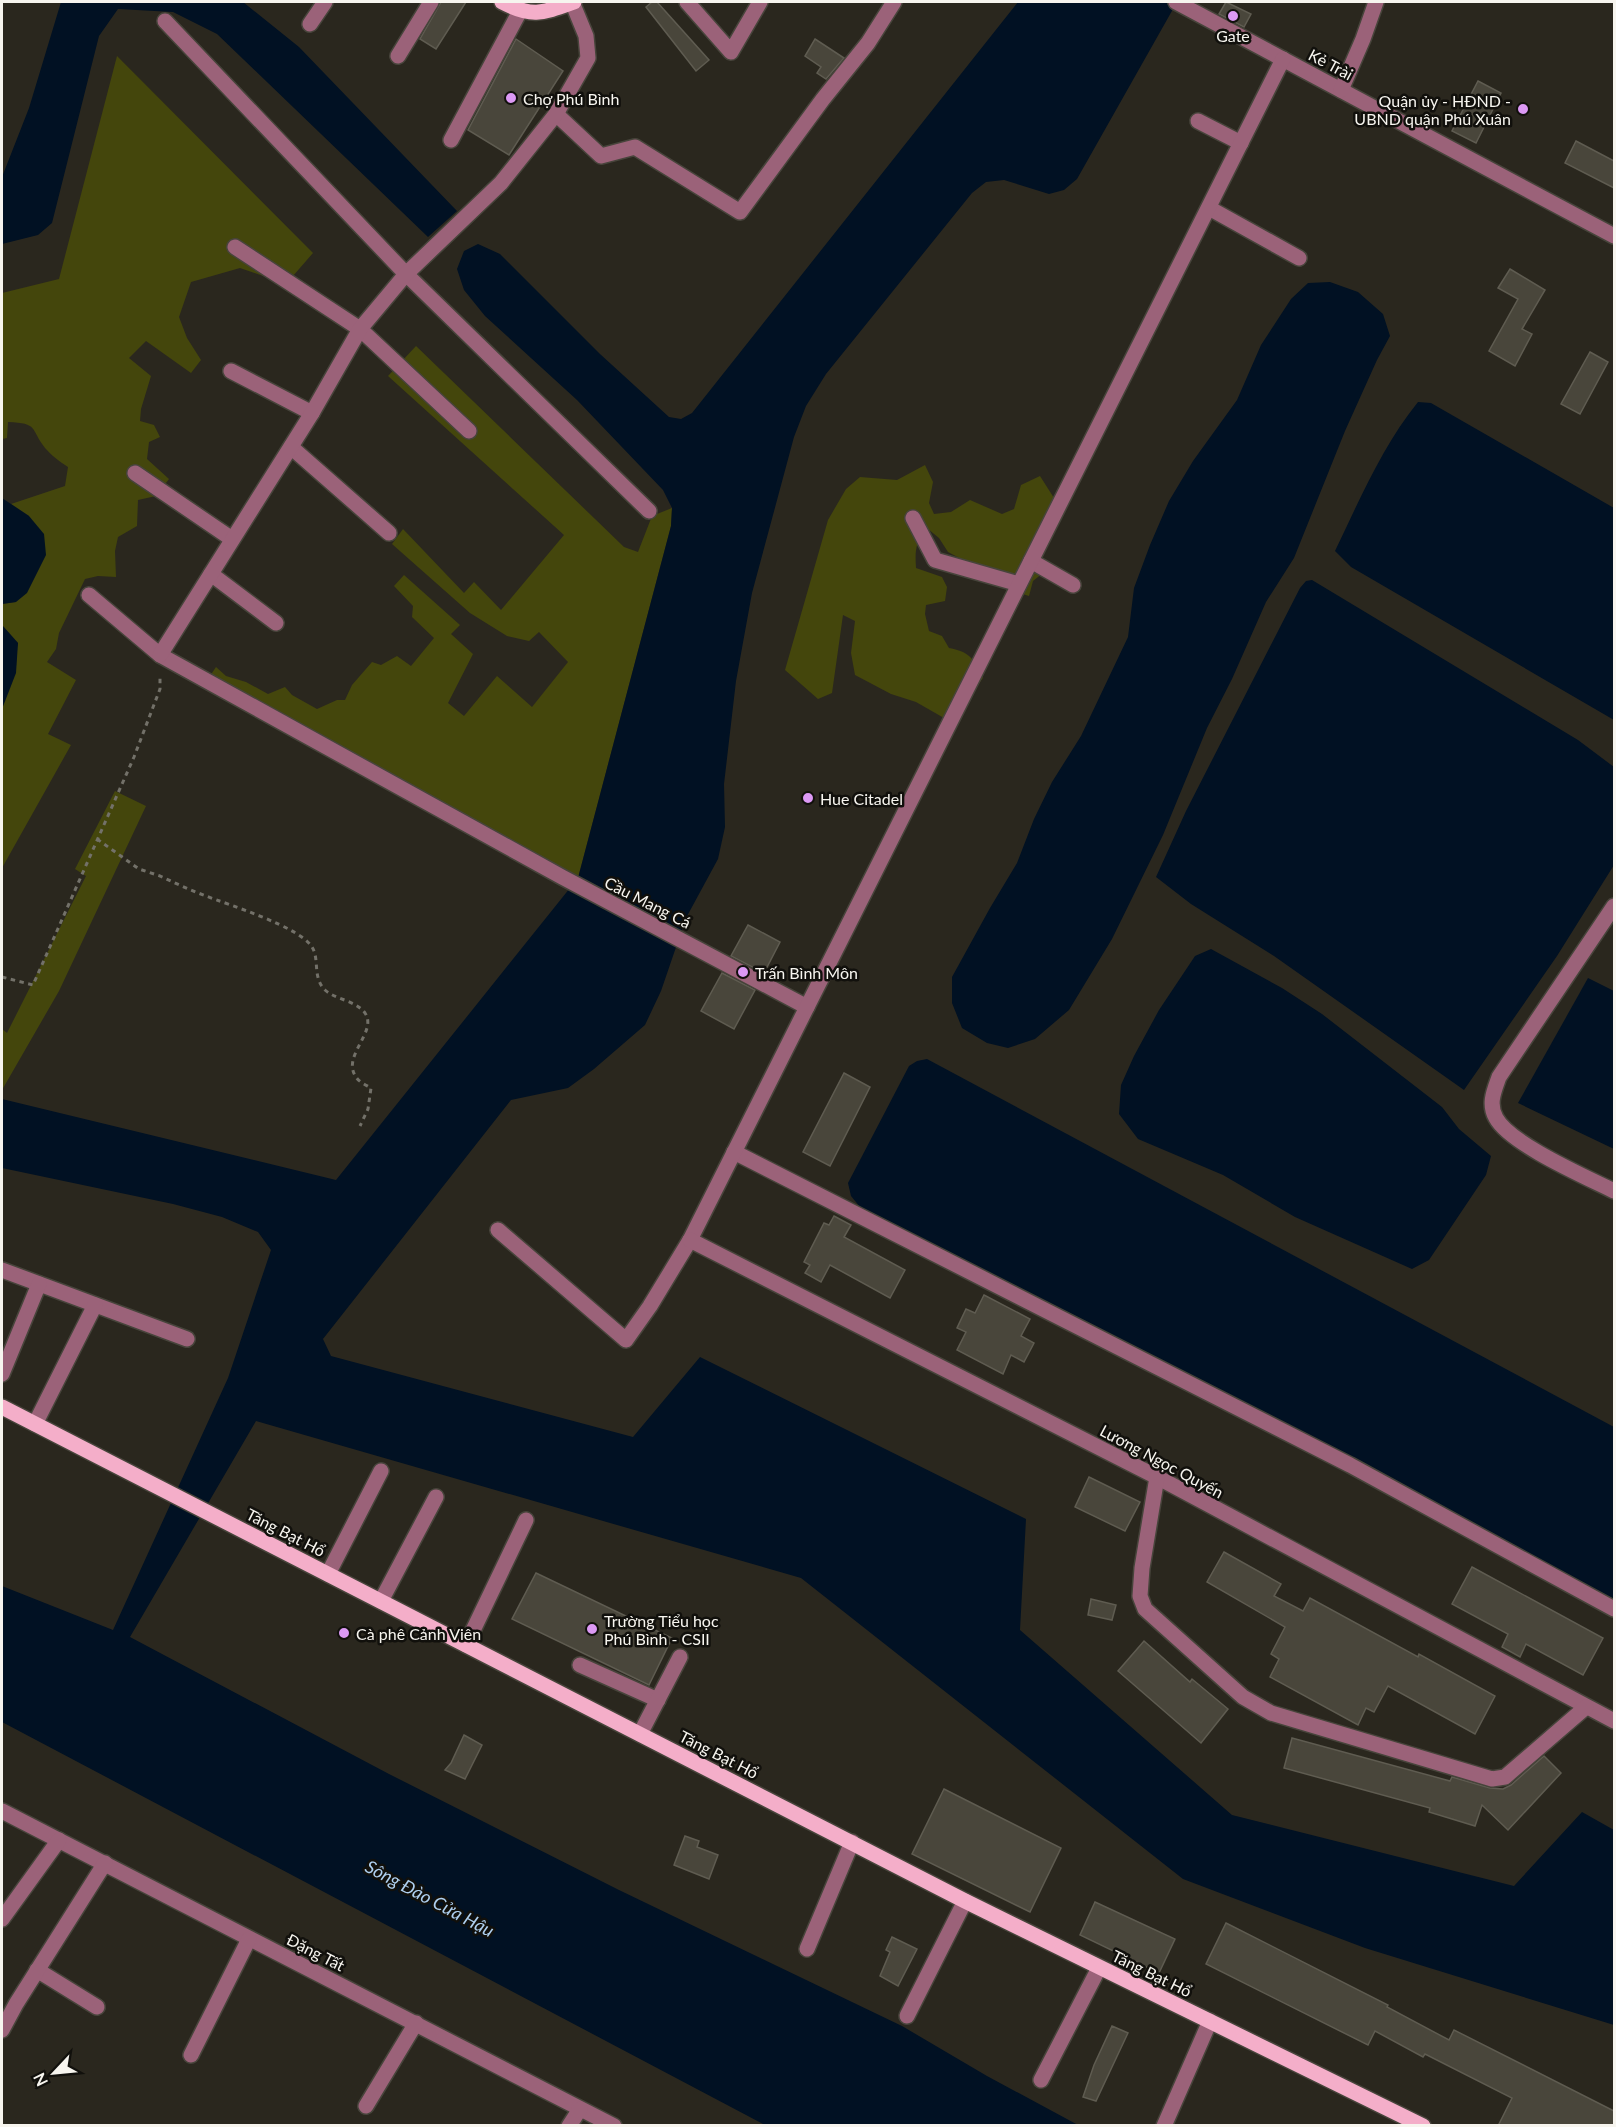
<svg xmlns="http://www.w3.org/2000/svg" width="1616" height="2127" font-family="Lato,sans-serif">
<rect width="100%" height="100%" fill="#2a271e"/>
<g fill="#44460c">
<path d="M117 56 313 253 286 284 240 268 191 282 179 317 187 338 201 360 191 373 146 341 129 358 151 376 141 409 140 421 154 425 160 437 149 442 147 459 169 479 156 496 138 500 137 526 118 537 115 551 116 577 98 576 85 579 59 633 56 649 47 662 76 680 48 734 71 745 2 868V709L18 643 2 625V604L16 602 29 516 11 504 65 486 68 467C59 461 52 456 45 448 30 429 39 423 8 422L7 438 2 439V293L59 279Z"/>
<path d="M416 346 624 547 638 552 652 516 672 508 671 526 578 878 208 679 216 667 226 676 246 682 268 694 285 687 292 695 317 709 337 700H345L352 685 372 662 381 665 397 656 411 666 434 638 412 617 413 606 394 586 404 575 460 625 451 634 473 654 448 703 464 716 497 676 532 707 568 662 539 632 529 641 507 636 470 613 392 544 403 529 464 593 474 582 501 610 564 535 388 376Z"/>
<path d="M925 465 933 482 929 503 934 514 951 512 970 500 1002 514 1014 509 1021 485 1040 476 1054 498 1059 516 1046 523 1052 539 1037 550 1043 573 1033 581 1029 596 1006 589 988 578 965 561 948 552 939 538 928 529C915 541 915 551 916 568L942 577 947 587 945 601 926 605 925 614 929 631 942 636 949 648C971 652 974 660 983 678L951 722 916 702 891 694 855 675 851 653 855 621 843 615 832 693 818 699 785 670 828 520 846 489 860 477 897 480Z"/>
<path d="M115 791 146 806 59 991 2 1090V1029L7 1033 86 876 75 869Z"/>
</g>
<g fill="#011123">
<path d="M61 2H243L299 47 457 211 428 237 217 34 173 12 118 9 99 36 52 223 38 235 2 244V177L29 108Z"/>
<path d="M1018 2H1177L1077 179 1064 190 1049 194 1004 180 986 182 972 193 826 374 806 406 794 437 752 593 736 681 724 784 725 827 718 859 686 918 661 991 645 1025 594 1069 568 1088 511 1100 323 1339 331 1356 633 1437 700 1357 1026 1519 1020 1630 1232 1815 1514 1886 1582 1812 1614 1830V2025L1365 1948 1183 1879 801 1578 256 1421 130 1637 389 1774 619 1890 902 2026 987 2076 1078 2125H765L2 1722V1586L113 1630 228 1378 271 1250 258 1232 222 1217 173 1204 2 1168V1099L336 1180 578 878 671 526 672 508 663 490 577 400 485 316 464 290 457 269 464 251 478 244 500 254 600 354 669 417 681 419 692 413Z"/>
<path d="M1330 282 1358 292 1383 314 1390 336 1377 360 1345 431 1294 558 1266 602 1232 679 1207 728 1163 835 1112 939 1069 1010 1035 1039 1008 1048 987 1043 962 1028 952 1003V977L990 908 1017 863 1034 819 1052 782 1081 736 1128 637 1134 588 1150 545 1169 501 1193 461 1237 400 1261 345 1291 299 1308 283Z"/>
<path d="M1418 402 1431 403 1614 508V720L1351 567 1335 551C1359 501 1383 445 1418 402Z"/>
<path d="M2 498 29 516 44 534 46 555 27 593 16 602 2 604Z"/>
<path d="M1312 580 1578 740 1614 767V865L1557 956 1464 1090 1274 956 1191 904 1156 877 1186 811 1300 588 1306 581Z"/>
<path d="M2 625 18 643 16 673 2 709Z"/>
<path d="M1211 949 1282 988 1322 1014 1442 1107 1459 1129 1491 1156 1486 1175 1429 1260 1412 1269 1295 1217 1223 1175 1138 1139 1119 1114 1121 1085 1134 1056 1159 1010 1195 956Z"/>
<path d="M1588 978 1614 991V1149L1518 1103Z"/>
<path d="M927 1059 1614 1427V1605L860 1207 851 1196 848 1183 909 1066 917 1061Z"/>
</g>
<g fill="#49463b" stroke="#5f5c51" stroke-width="1.5">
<path d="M441 2H466L436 49 420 39Z"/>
<path d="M652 2H657L709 60 696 71 646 7Z"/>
<path d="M1226 2 1251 14 1244 27 1219 14Z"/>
<path d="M516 39 563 71 509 155 468 130Z"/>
<path d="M815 39 844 58 826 79 817 73 821 67 805 56Z"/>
<path d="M1478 81 1501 93 1476 143 1452 131Z"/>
<path d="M1576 141 1614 161V188L1565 163Z"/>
<path d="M1510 269 1545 290 1522 329 1532 334 1515 366 1489 351 1518 299 1498 288Z"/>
<path d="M1590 352 1608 362 1580 414 1561 404Z"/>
<path d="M748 925 780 942 764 973 731 956Z"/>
<path d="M722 973 755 990 734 1029 701 1011Z"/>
<path d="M844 1073 870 1087 830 1166 803 1152Z"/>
<path d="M834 1216 851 1225 844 1237 905 1270 890 1298 830 1265 821 1282 805 1273 810 1265 804 1262 824 1223 829 1225Z"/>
<path d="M984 1295 1030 1319 1021 1336 1034 1343 1024 1362 1011 1355 1003 1374 957 1350 966 1332 957 1328 966 1309 975 1313Z"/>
<path d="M1089 1477 1140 1502 1125 1531 1075 1507Z"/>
<path d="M1224 1552 1281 1584 1274 1596 1303 1611 1310 1598 1418 1657 1419 1654 1495 1696 1475 1734 1388 1686 1374 1712 1366 1708 1358 1725 1270 1677 1279 1659 1271 1654 1285 1627 1207 1582Z"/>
<path d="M1472 1567 1603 1638 1583 1675 1526 1644 1520 1657 1502 1647 1508 1634 1452 1604Z"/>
<path d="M536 1573 672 1638 649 1685 512 1619Z"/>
<path d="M1091 1599 1116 1605 1112 1620 1088 1615Z"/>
<path d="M1144 1641 1190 1682 1192 1679 1228 1709 1201 1743 1118 1671Z"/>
<path d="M464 1735 482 1745 465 1779 445 1770 451 1763Z"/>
<path d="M1292 1738 1450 1781 1452 1777 1490 1788 1503 1789 1511 1785 1544 1756 1561 1773 1508 1830 1482 1805 1475 1826 1429 1812 1430 1808 1284 1768Z"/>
<path d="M944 1789 1061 1848 1030 1912 912 1854Z"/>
<path d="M685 1836 699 1841 697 1847 718 1855 709 1879 674 1865Z"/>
<path d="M1095 1902 1175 1939 1159 1973 1080 1935Z"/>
<path d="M1226 1923 1388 2005 1387 2007 1449 2040 1454 2030 1614 2111V2126H1498L1512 2098 1425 2054 1423 2057 1375 2031 1368 2045 1206 1964Z"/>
<path d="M892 1937 917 1949 898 1986 880 1976 890 1952 886 1950Z"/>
<path d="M1112 2026 1128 2033 1096 2101 1083 2097 1094 2065Z"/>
</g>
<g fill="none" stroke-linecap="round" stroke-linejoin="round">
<defs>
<g id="minor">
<path d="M687 2 731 52 760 2"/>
<path d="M1176 2 1614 236"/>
<path d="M165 21 406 274 649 511"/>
<path d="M310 24 325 2"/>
<path d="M398 56 431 2"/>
<path d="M1341 90 1363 39 1376 2"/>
<path d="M556 114 601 156 635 147 740 212 823 99 868 43 894 2"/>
<path d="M1198 121 1241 143"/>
<path d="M451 140 520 11"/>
<path d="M1209 208 1299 258"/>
<path d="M235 247 360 329 469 431"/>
<path d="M231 371 312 413"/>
<path d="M291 447 389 533"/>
<path d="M135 473 232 539"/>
<path d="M913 518 935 560 1019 584"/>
<path d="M1031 561 1073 585"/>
<path d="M211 574 276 623"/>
<path d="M89 595 160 655 562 877 807 1007"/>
<path d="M160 655 312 413 360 329 406 274 501 183 556 114 588 58 586 36 572 2"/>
<path d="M1614 906 1499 1077C1494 1091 1488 1104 1496 1118 1510 1144 1586 1177 1614 1191"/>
<path d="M734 1152 1350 1465 1614 1609"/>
<path d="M498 1230 626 1340 650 1306 690 1240 1283 59"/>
<path d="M690 1240 1157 1477 1614 1721"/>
<path d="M2 1270 187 1339"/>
<path d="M2 1374 39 1284"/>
<path d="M35 1424 95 1305"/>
<path d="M1157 1477 1142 1568 1140 1596 1145 1609 1243 1697 1271 1713 1492 1779 1505 1777 1586 1707"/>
<path d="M328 1574 381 1471"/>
<path d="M381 1601 436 1497"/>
<path d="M466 1645 526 1520"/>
<path d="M580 1665 658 1700"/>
<path d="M640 1734 680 1657"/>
<path d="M2 1811 614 2126"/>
<path d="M2 1919 59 1840"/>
<path d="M807 1949 852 1842"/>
<path d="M37 1970 97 2007"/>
<path d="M907 2016 965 1901"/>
<path d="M2 2030 16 2004 105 1863"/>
<path d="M191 2055 249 1939"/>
<path d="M1041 2080 1099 1968"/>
<path d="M366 2106 416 2023"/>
<path d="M569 2126 580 2109"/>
<path d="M1164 2126 1210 2021"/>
</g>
<g id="major">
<path d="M502 2C532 18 543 13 574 2"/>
<path d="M2 1407 965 1901 1423 2126"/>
</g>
</defs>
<use href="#minor" stroke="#47443b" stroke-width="18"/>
<use href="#major" stroke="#47443b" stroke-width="18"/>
<g stroke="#737169" stroke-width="3" stroke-dasharray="4.5 4.5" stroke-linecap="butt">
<path d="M97 839 139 869 160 876C175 883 190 890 206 896 229 905 300 927 312 947 320 960 312 977 325 990 336 1000 355 1000 365 1013 378 1032 341 1056 356 1077 359 1082 366 1085 371 1088L368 1109 360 1126"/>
<path d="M2 977 33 985 134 757 160 689V675"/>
</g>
<use href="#minor" stroke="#9b6279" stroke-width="15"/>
<use href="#major" stroke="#f4aec9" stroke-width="15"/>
</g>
<g fill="#dc99f4" stroke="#11100c" stroke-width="2">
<circle cx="1233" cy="16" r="6"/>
<circle cx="511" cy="98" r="6"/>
<circle cx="1523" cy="109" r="6"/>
<circle cx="808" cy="798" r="6"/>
<circle cx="743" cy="972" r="6"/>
<circle cx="592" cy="1629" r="6"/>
<circle cx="344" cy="1633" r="6"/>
</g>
<g text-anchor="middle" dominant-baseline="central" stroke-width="5" stroke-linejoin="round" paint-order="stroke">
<g font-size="16" fill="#f7f5ef" stroke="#11100c" text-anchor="start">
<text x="1233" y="35" text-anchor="middle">Gate</text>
<text x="523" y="98">Chợ Phú Bình</text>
<text x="1511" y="100" text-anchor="end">Quận ủy - HĐND -<tspan x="1511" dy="18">UBND quận Phú Xuân</tspan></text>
<text x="820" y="798">Hue Citadel</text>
<text x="755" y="972">Trấn Bình Môn</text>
<text x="604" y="1620">Trường Tiểu học<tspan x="604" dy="18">Phú Bình - CSII</tspan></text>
<text x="356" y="1633">Cà phê Cảnh Viên</text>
</g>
<g font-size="16" fill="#f7f5ef" stroke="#11100c">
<text transform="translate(1331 64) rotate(28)">Kẻ Trài</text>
<text transform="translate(648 902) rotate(27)">Cầu Mang Cá</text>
<text transform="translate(1162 1461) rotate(28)">Lương Ngọc Quyến</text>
<text transform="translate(286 1532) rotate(27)">Tăng Bạt Hổ</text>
<text transform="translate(719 1754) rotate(27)">Tăng Bạt Hổ</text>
<text transform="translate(316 1952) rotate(27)">Đặng Tất</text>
<text transform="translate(1152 1973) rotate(26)">Tăng Bạt Hổ</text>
</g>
<g font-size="18" font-style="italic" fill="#afd0f0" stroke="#11100c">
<text transform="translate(430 1898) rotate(28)">Sông Đào Cửa Hậu</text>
</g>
</g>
<rect width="1616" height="2127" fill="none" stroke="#f7f5ef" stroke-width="6"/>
<g transform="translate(54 2073) rotate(244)" stroke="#11100c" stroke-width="4.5" paint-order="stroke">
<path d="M0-4.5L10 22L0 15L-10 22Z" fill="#f7f5ef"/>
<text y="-9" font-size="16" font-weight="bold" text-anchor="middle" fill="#f7f5ef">N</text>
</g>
</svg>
